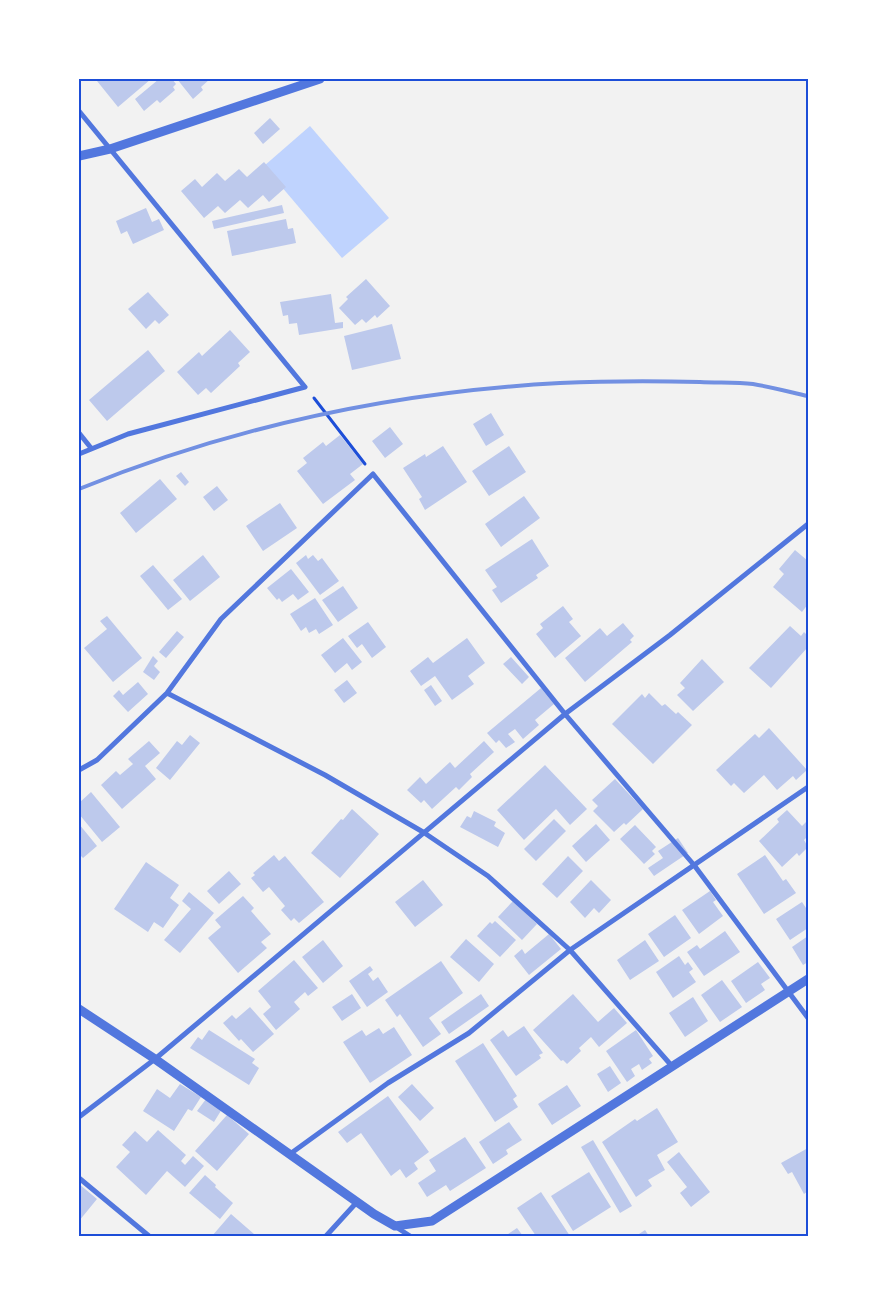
<svg xmlns="http://www.w3.org/2000/svg" width="887" height="1315" viewBox="0 0 887 1315" font-family="Raleway,sans-serif">
<style>
.water{fill:#bfd3fe}
.building{fill:#bdc9ec}
.lines{fill:none;stroke-linecap:round;stroke-linejoin:round}
.path{stroke:#1d4ed8;stroke-width:3}
.minor{stroke:#5277de;stroke-width:5}
.tertiary{stroke:#5277de;stroke-width:9}
.rail{stroke:#7290e2;stroke-width:4}
.neatline{fill:none;stroke:#1d4ed8;stroke-width:2}
</style>
<rect width="100%" height="100%" fill="#f2f2f2"/>
<path class="water" d="M310,126L389,218L342,258L264,166Z"/>
<path class="building" d="M99,79H151L118,107L97,81Z
M159,79H172L176,84L173,87L175,90L160,103L157,100L144,111L135,99Z
M177,79H210L201,87L203,90L193,99Z
M270,118L280,129L263,144L254,133Z
M264,162L286,187L269,202L263,195L248,208L240,200L225,213L218,206L204,218L181,191L195,179L202,187L217,173L225,181L239,169L247,177Z
M282,205L284,213L214,229L212,221Z
M146,208L152,222L159,219L164,230L133,244L127,231L121,234L116,221Z
M286,219L288,229L293,228L296,243L232,256L227,231Z
M366,279L390,306L377,318L375,315L366,323L362,319L355,325L339,308L348,299L346,297Z
M148,292L169,315L159,324L155,320L146,329L128,309Z
M331,294L335,323L343,322V328L299,335L297,323L289,324L288,315L283,316L280,302Z
M392,324L401,359L352,370L344,336Z
M230,330L250,352L238,363L240,366L211,393L206,388L198,395L177,372L199,352L202,356Z
M148,350L165,371L107,421L89,400Z
M491,413L504,435L486,446L473,424Z
M390,427L403,444L385,458L372,441Z
M340,435L363,464L350,474L355,480L323,504L297,471L307,463L303,458L323,442L326,446Z
M443,446L467,482L425,510L419,499L422,497L403,468L425,454L426,457Z
M509,446L526,472L489,496L472,471Z
M181,472L189,482L185,486L176,476Z
M160,479L177,499L136,533L120,513Z
M217,486L228,500L214,511L203,497Z
M524,496L540,518L501,547L485,524Z
M280,503L297,528L263,551L246,526Z
M532,539L549,566L536,575L538,578L501,603L492,590L497,587L485,570Z
M795,550L808,561V604L802,612L773,587L784,574L779,569Z
M203,555L220,577L190,601L173,580Z
M306,555L308,559L313,555L318,561L322,558L339,581L320,595L296,563Z
M153,565L182,599L168,610L140,576Z
M291,569L309,592L298,600L293,594L282,602L279,598L277,600L267,588Z
M343,586L358,608L338,622L322,600Z
M315,598L333,625L319,634L316,629L309,633L306,627L301,631L290,614Z
M563,606L573,619L569,622L581,636L555,658L536,634L543,628L540,624Z
M107,616L142,658L113,682L84,648L107,629L100,621Z
M368,622L386,647L372,658L362,644L357,648L348,636Z
M623,623L634,636L630,640L632,642L585,682L565,658L600,628L607,636Z
M790,626L801,636L804,632L808,636V647L771,688L749,668Z
M177,631L184,637L166,658L159,652Z
M343,638L362,662L352,670L347,663L335,673L321,655Z
M467,638L485,663L468,676L474,684L452,700L435,676L421,686L410,671L428,657L433,663Z
M153,656L158,661L154,666L160,672L154,680L143,672Z
M511,657L529,677L522,684L503,664Z
M702,659L724,682L693,711L677,695L685,688L680,683Z
M347,680L357,693L344,703L334,690Z
M138,682L148,694L128,712L113,696L119,690L123,695Z
M431,685L442,701L435,706L424,690Z
M541,688L554,704L535,720L539,725L523,739L515,729L508,734L515,742L506,748L499,740L496,743L487,733Z
M649,693L662,706L665,704L676,714L678,712L692,725L653,764L612,724L642,694L645,698Z
M769,728L807,770L796,780L793,776L777,790L764,775L744,793L734,783L731,786L716,770L755,734L759,738Z
M190,735L200,743L170,780L156,768L177,741L182,745Z
M149,741L160,753L145,766L156,779L122,809L101,785L116,771L120,775L133,764L128,759Z
M484,741L494,752L470,774L472,777L459,790L456,787L432,809L424,800L421,803L407,790L420,777L426,784L450,762L455,768Z
M545,765L587,809L570,825L556,809L524,840L497,810Z
M615,779L643,809L626,825L624,823L614,832L593,811L598,806L592,800Z
M91,792L120,827L102,842L79,814V803Z
M352,809L379,834L340,878L311,853L341,819L343,820Z
M787,810L802,826L808,820V836L804,840L808,847L799,856L797,853L782,867L759,841L779,822L777,819Z
M474,811L496,822L494,826L505,833L498,847L460,827L467,816L471,818Z
M554,819L566,831L536,861L524,849Z
M79,824L97,846L83,858L79,854Z
M596,824L610,840L586,862L572,846Z
M635,825L656,847L652,851L655,854L644,864L620,839Z
M678,838L688,853L654,876L648,868L663,858L658,851Z
M274,855L279,861L285,856L324,902L299,923L294,918L291,921L281,910L285,906L269,887L263,892L251,878L255,875L253,873Z
M765,855L783,881L786,879L796,893L764,914L737,874Z
M568,856L583,871L557,898L542,884Z
M146,862L179,885L170,898L179,905L163,928L154,922L148,932L114,909Z
M229,871L241,884L219,904L207,891Z
M423,880L443,905L415,927L395,902Z
M591,880L611,900L599,913L594,908L585,918L570,902Z
M710,891L716,900L713,902L723,916L699,934L682,910Z
M189,892L214,913L180,953L164,940L191,909L182,901Z
M243,896L254,908L251,911L271,934L261,942L267,948L238,973L208,938L221,927L215,920Z
M513,901L537,924L522,940L498,917Z
M802,902L808,911V928L790,940L776,919Z
M675,915L691,938L664,957L648,934Z
M495,921L516,940L500,957L477,936L490,922L492,924Z
M725,931L740,952L704,976L687,952L697,945L700,949Z
M549,934L561,949L529,975L514,956L522,949L525,954Z
M808,936V962L803,965L792,947Z
M466,939L494,964L479,982L450,957Z
M323,940L343,966L323,983L302,957Z
M645,940L659,961L630,980L617,960Z
M679,956L685,965L688,962L693,969L689,972L696,982L673,998L656,972Z
M294,960L318,988L308,996L305,992L294,1002L300,1009L276,1030L263,1014L271,1007L258,991Z
M441,961L463,993L429,1018L441,1034L423,1047L400,1014L397,1017L385,1000Z
M758,962L770,978L761,984L765,990L746,1003L731,981Z
M370,966L373,970L368,974L373,981L378,977L388,992L367,1007L349,981Z
M722,980L742,1007L720,1022L701,995Z
M352,994L361,1008L342,1021L332,1007Z
M481,994L489,1006L449,1034L441,1022Z
M573,994L598,1022L614,1008L627,1023L599,1047L591,1037L579,1048L581,1051L567,1064L563,1060L561,1061L533,1030Z
M693,997L708,1021L685,1037L669,1013Z
M250,1007L274,1034L253,1052L241,1039L239,1041L223,1023L232,1015L236,1019Z
M524,1026L543,1053L539,1055L541,1058L516,1076L490,1040L503,1030L508,1037Z
M394,1027L412,1055L370,1083L343,1042L362,1030L366,1036L379,1028L383,1034Z
M209,1030L255,1059L252,1063L259,1068L249,1085L190,1048L198,1037L202,1040Z
M636,1030L653,1056L649,1059L652,1063L642,1070L639,1064L631,1069L635,1076L627,1082L606,1051Z
M483,1043L517,1096L513,1099L518,1107L495,1122L455,1061Z
M610,1066L621,1083L608,1092L597,1074Z
M180,1084L201,1097L192,1111L188,1109L174,1131L143,1111L157,1089L170,1098Z
M412,1084L434,1108L420,1121L398,1097Z
M567,1085L581,1106L552,1125L538,1104Z
M388,1096L429,1152L414,1163L418,1169L406,1178L400,1169L391,1176L361,1133L347,1143L338,1132Z
M206,1099L222,1109L214,1122L197,1111Z
M657,1108L678,1142L657,1155L665,1170L648,1180L652,1186L636,1197L602,1142L635,1119L637,1121Z
M227,1115L249,1134L217,1171L195,1151Z
M509,1122L522,1140L506,1150L508,1154L493,1164L479,1142Z
M158,1130L186,1155L181,1161L185,1165L193,1156L204,1166L185,1187L167,1171L146,1195L116,1167L130,1152L122,1145L135,1131L147,1142Z
M465,1137L486,1168L450,1191L446,1185L427,1197L418,1183L436,1171L429,1160Z
M593,1140L632,1206L620,1213L581,1147Z
M808,1148V1191L804,1194L792,1172L788,1174L781,1163Z
M679,1152L710,1192L691,1207L680,1193L687,1187L667,1162Z
M589,1172L611,1207L573,1231L551,1196Z
M205,1175L216,1185L215,1187L233,1203L220,1219L189,1193Z
M79,1184L97,1199L79,1221Z
M541,1192L570,1236H536L517,1208Z
M231,1214L254,1234L253,1236H212Z
M517,1228L523,1236H505Z
M645,1230L649,1236H636Z"/>
<g class="lines">
<path class="path" d="M314,398L365,464"/>
<path class="minor" d="M79,111L305,387L128,434L79,454
M79,433L91,448
M167,693L325,775L423,832L488,876L570,950L671,1065
M79,770L97,760L167,693L221,619L373,474L565,714L694,865L808,1018
M79,1117L155,1059L565,714L670,635L808,524
M290,1154L388,1083L469,1033L570,950L808,787
M79,1178L149,1236
M396,1227L410,1236
M326,1236L357,1202"/>
<path class="tertiary" d="M79,156L110,149L320,79
M79,1009L155,1059L374,1214L395,1226L432,1221L808,979"/>
<path class="rail" d="M79,489C234,426 393,392 560,383C607,381 653,381 700,382C717,383 736,382 753,384C771,387 790,392 808,396"/>
</g>
<rect width="887" height="1315" fill="none" stroke="#ffffff" stroke-width="160"/>
<rect x="80" y="80" width="727" height="1155" class="neatline"/>
</svg>
